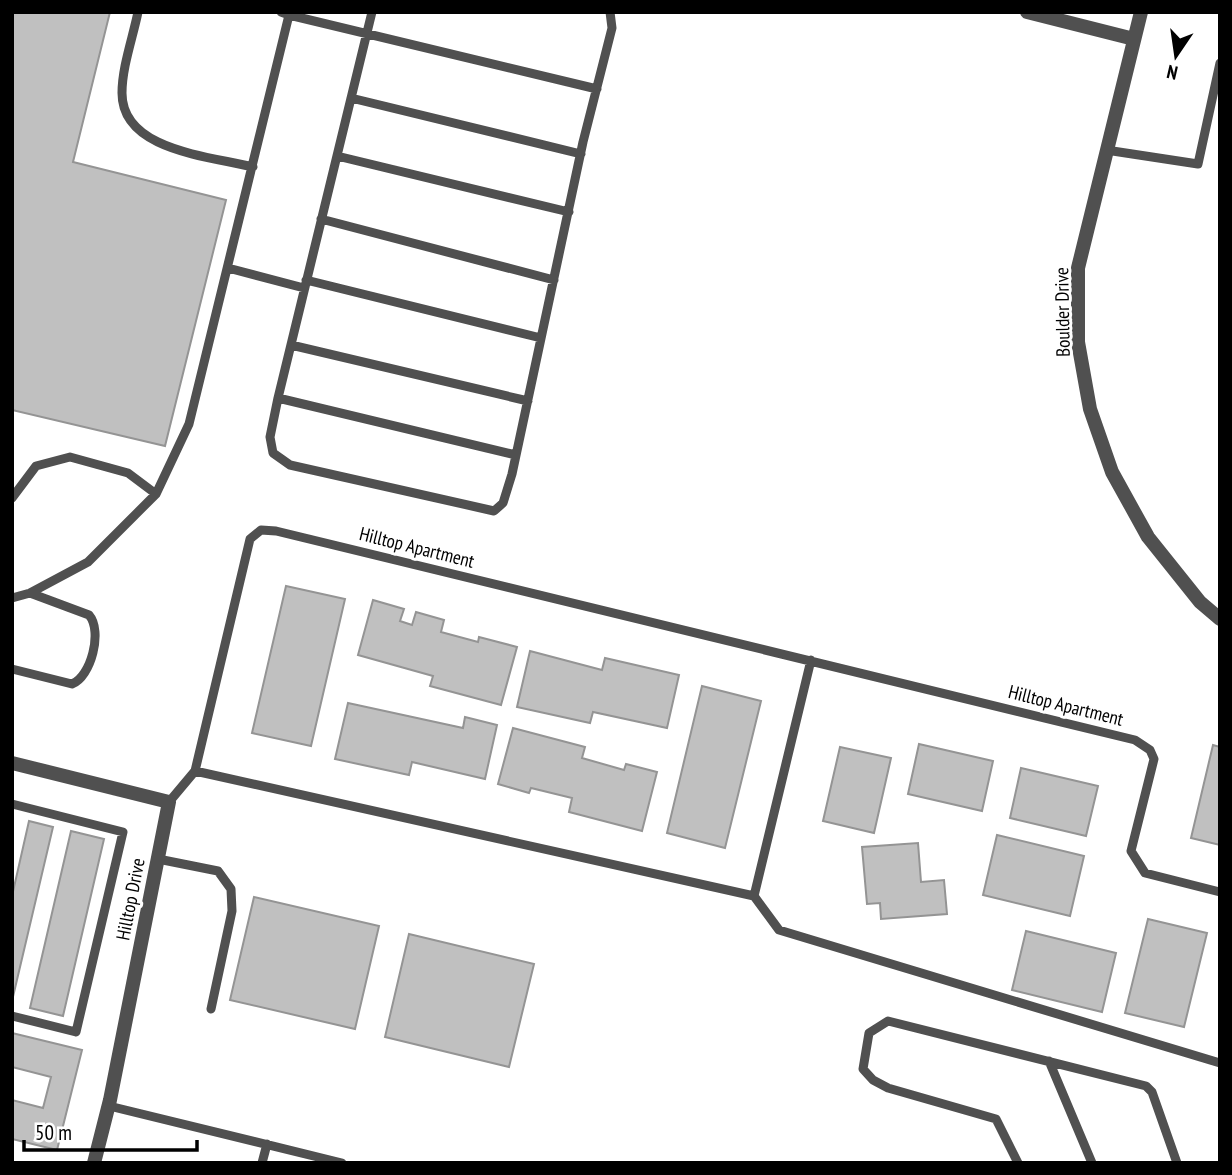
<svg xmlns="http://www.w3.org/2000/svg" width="1232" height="1175" viewBox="0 0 1232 1175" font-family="'PT Sans Narrow',sans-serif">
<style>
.building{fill:#c0c0c0;stroke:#949494;stroke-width:2}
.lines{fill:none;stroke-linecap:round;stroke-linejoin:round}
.service{stroke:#505050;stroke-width:9}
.minor{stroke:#505050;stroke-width:14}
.labels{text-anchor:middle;stroke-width:6;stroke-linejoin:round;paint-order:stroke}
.street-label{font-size:19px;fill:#000;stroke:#fff}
</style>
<rect width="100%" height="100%" fill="#fff"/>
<path class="building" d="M12,12H110L73,162L226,200L165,446L12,410Z
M286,586L345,599L311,746L252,733Z
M373,600L404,609L400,621L412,625L416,612L444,620L441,632L478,642L479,637L517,647L501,705L430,686L433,676L358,655Z
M530,651L602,670L605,658L679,675L667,728L593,712L590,723L517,707Z
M702,686L761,701L725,848L667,833Z
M348,703L463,728L465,717L497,725L485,779L412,762L409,775L335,759Z
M513,728L585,747L582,758L624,770L626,764L657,772L642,831L569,812L572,798L531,788L529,793L498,784Z
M919,744L993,761L982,811L908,794Z
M1213,745L1220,747V845L1191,838Z
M840,747L891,758L874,833L823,821Z
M1021,768L1098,786L1086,836L1010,818Z
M29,821L53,827L12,1001V896Z
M71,831L104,839L63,1016L30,1008Z
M997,835L1084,856L1070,916L983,895Z
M918,843L921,882L944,880L947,914L881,919L880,903L867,904L862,847Z
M254,897L379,926L355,1029L230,1000Z
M1148,919L1207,933L1184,1027L1125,1013Z
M1026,931L1116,953L1102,1012L1012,990Z
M409,934L534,964L509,1067L385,1037Z
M12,1033L82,1050L57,1150L12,1139V1100L43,1108L51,1077L12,1067Z"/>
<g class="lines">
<path class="service" d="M138,12C133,37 122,67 122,93C122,151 210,156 253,167
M372,12L278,398L270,437L273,453L290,465L494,511L503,503L512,474L583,142L612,28L610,12
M289,15L597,89
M351,98L581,154
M1106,150L1198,164L1220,63
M337,156L569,212
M321,219L554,280
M228,268L304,288
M306,280L541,338
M291,345L528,401
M278,398L516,455
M12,498L36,466L70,457L128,473L156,494
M12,598L30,593L88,562L156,494L189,424L289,15L281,12
M12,669L72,684C91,677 103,631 89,615L30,593
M195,771L250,539L261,530L276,531L1135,740L1150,750L1154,759L1131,851L1145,873L1220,892
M169,802L195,771L754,896L811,660
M12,804L123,832L76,1032L12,1016
M158,859L218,871L231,889L232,911L211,1009
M754,896L779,930L1220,1063
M1049,1061L1092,1163
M109,1106L342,1163
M262,1163L267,1144
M1018,1163L996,1119L888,1088L873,1080L863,1069L869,1033L888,1021L1146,1086L1152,1092L1177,1163"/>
<path class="minor" d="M1027,12L1134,39
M1141,12L1078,268V342L1090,409L1112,472L1148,537L1200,602L1220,619
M12,763L169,802L110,1100L94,1163"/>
</g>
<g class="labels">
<g class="street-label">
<text transform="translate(1062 312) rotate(-91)" y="7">Boulder Drive</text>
<text transform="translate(417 547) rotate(14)" y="7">Hilltop Apartment</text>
<text transform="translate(1066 705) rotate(14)" y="7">Hilltop Apartment</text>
<text transform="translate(130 899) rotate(-79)" y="7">Hilltop Drive</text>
</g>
</g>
<rect width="1232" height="1175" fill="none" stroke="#000000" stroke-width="28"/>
<g transform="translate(1176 56) rotate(193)" stroke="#ffffff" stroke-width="5" paint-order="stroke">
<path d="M0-5L12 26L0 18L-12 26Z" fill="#000000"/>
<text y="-10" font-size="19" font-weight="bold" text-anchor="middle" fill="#000000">N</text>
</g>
<path d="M24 1140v10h173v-10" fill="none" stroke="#000000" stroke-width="3.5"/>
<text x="35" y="1140" font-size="21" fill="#000000" stroke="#ffffff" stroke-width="5" paint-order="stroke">50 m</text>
</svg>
